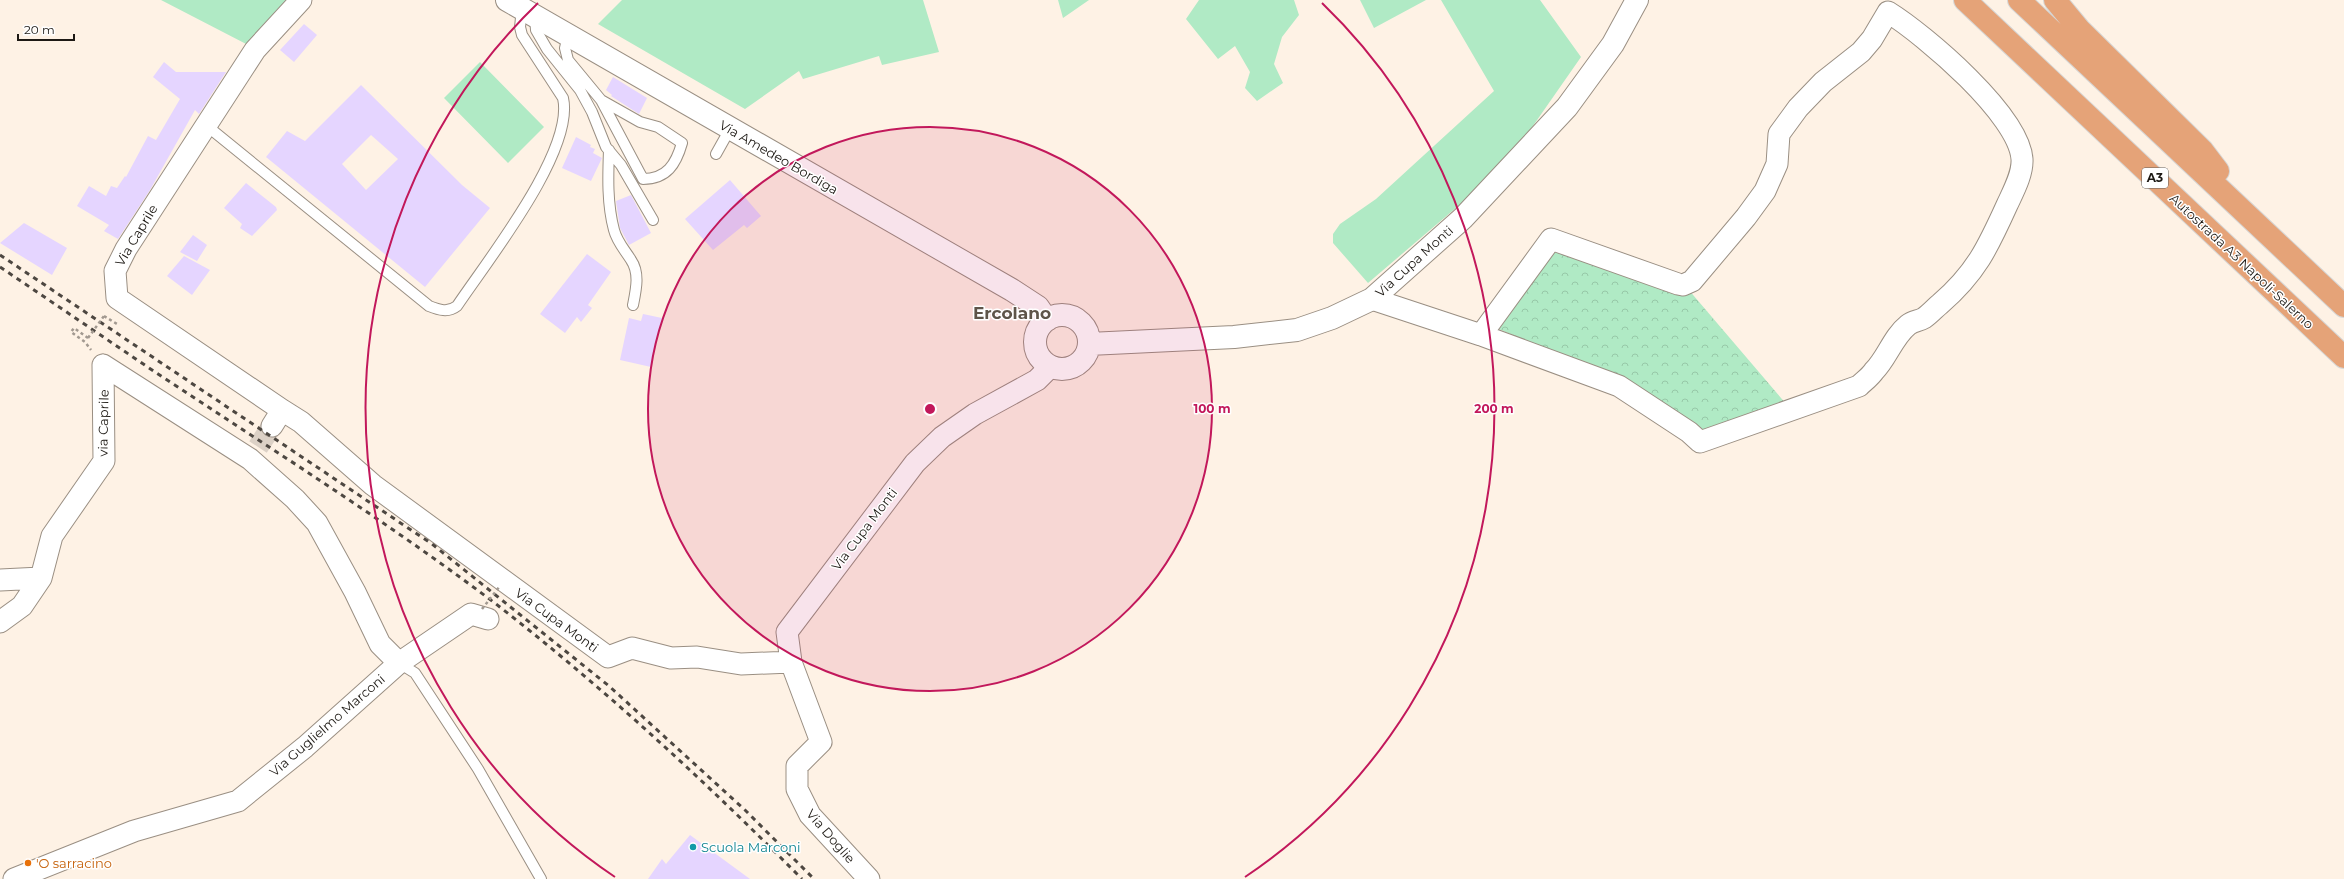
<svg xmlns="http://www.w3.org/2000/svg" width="2344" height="879" viewBox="0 0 2344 879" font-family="Montserrat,sans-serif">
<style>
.grass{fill:#b0eac5}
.park{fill:url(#park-crowns)}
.building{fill:#e5d5ff;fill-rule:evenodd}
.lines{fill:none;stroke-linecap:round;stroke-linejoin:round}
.minor-tunnel{stroke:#dcd1c6;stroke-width:21;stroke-dasharray:21 10;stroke-linecap:butt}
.service-casing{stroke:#9a8f83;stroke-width:12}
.minor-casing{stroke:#9a8f83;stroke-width:23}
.tertiary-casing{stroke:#9a8f83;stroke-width:24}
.motorway-casing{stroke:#d6d6d5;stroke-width:24}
.path{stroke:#a29990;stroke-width:2.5;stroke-dasharray:3 3;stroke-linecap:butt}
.service{stroke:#fff;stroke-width:10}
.minor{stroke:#fff;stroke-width:21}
.tertiary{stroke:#fff;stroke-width:22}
.motorway{stroke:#e5a378;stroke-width:22}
.rail{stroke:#4d4741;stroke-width:3;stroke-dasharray:5 5;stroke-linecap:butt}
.path-bridge{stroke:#a29990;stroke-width:2.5;stroke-dasharray:3 3;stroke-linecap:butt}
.ring{fill:none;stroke:#c2185b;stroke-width:2}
.culture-dot{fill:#0f9aa8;stroke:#fff;stroke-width:1.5}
.food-dot{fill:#e8710a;stroke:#fff;stroke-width:1.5}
.labels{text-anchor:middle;stroke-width:3;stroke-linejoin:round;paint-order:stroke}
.shield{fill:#fff;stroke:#615e5a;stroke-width:1}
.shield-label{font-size:12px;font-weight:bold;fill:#1d1914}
.street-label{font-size:13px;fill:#1d1914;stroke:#fff}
.culture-label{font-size:13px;fill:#0d838f;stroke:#fff;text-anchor:start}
.food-label{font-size:13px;fill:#c56008;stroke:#fff;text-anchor:start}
.district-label{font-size:17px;font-weight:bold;fill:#5e5449;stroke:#fff}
.centre{fill:#c2185b;stroke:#fff;stroke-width:2}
.ring-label{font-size:12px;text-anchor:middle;font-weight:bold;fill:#c2185b;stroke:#fff;stroke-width:3;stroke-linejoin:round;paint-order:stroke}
</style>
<defs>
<pattern id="park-crowns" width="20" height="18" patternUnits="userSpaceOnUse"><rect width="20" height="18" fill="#b0eac5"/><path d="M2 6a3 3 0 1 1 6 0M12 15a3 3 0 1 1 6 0" fill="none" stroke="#97c8a8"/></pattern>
</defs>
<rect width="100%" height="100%" fill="#fef2e5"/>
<path class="grass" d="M161,0H291L250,46Z
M622,0H923L939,52L882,65L879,56L803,79L799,71L745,109L598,24Z
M1058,0H1089L1063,18Z
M1199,0H1294L1299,15L1282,37L1274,64L1283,83L1257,101L1245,88L1250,72L1235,46L1218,59L1186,19Z
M1360,0H1426L1374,28Z
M1441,0H1540L1581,57L1512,156L1471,195L1368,283L1333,243V234L1340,224L1376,199L1494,91Z
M480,62L544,127L508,163L444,98Z"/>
<path class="park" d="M1555,249L1688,289L1787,405L1705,434L1618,379L1494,327Z"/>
<path class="building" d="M304,24L317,35L294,62L280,50Z
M164,62L176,72H226L199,114L195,110L150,190L118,239L104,231L109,225L77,206L89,186L106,196L111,186L117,188L125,176L126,177L148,136L156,140L180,99L153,77Z
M613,77L647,98L639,114L611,96L612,95L606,90Z
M361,85L462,185L490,208L425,287L266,157L287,131L305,141ZM371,135L398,159L366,190L342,164Z
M576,137L591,145L590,147L595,149L593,153L602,158L591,181L562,168Z
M730,180L761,216L747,228L744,225L713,250L685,219Z
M246,183L276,207L277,210L252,236L240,228L242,224L224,208Z
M631,195L651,233L629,245L620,228L616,201Z
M24,223L67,248L52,275L0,243Z
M193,235L207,245L197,261L180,252Z
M587,254L611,272L588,305L592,308L581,322L577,317L565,333L540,314Z
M184,256L210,270L192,295L167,276Z
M643,314L662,318L651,367L620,360L629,318L641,321Z
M690,835L750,879H648L662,859L666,864Z"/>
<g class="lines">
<path class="minor-tunnel" d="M258,447L272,426"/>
<g class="service-casing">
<path id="service" d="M535,17L536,30L547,49L580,90L592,112L606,147L621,165L653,220
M568,35L565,48L568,60L601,100L643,179C667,179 676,164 682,143L658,127L640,122L601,100
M207,126L429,306C439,310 448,313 457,306C487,261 575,151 563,98L522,35L520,27L522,9
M609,150C608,176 607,204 614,230C617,242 625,250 631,260C640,273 636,290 633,305
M716,154L730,129
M399,663L415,673L478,769L541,879"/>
</g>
<g class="minor-casing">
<path id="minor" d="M1372,299L1481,335L1619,386L1689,432L1700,442L1859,386C1864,381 1870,377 1874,371C1887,358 1893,337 1908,325C1913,321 1919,321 1924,318C1930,314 1935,308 1940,304C1976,273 1988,247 2007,205C2013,192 2023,174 2022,159C2019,115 1925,35 1888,12L1872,39L1861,52L1823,82L1798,108L1779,134L1777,164L1765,191L1746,217L1692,281L1683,285L1678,284L1551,239L1481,335
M103,365L250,459L295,499L317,523L355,592L380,644L399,663
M282,410L301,422L373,485L608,657L632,648L671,658L697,657L741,664L791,662
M272,426L282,410L117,298L115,271L126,249L255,50L301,0
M0,580L41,578
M0,622L22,606L41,578L52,536L104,461L103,365
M14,879L134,831L238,801L305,747L399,663L471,614L488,619
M869,879L810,815L797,789V766L821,742L791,662L787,632L915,463L942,437L975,414L1037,380L1050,367"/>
</g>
<g class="tertiary-casing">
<path id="tertiary" d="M507,0L1012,290L1038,307L1047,320
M1035 342a27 27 0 1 1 54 0a27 27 0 1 1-54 0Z
M1089,344L1234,337L1297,330L1332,318L1372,299L1463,218L1567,107L1613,44L1637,0"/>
</g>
<g class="motorway-casing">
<path id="motorway" d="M1965,0L2344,357
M2019,0L2344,306
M2055,0L2079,29L2202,150L2218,171"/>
</g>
<path class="path" d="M104,316L117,324
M88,338L74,328L71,332L85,342L91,350"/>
<use href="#service" class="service"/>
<use href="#minor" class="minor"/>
<use href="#tertiary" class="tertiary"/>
<use href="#motorway" class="motorway"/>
<path class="rail" d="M0,255L432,544L609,686L745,810L814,879
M0,267C55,304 109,341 164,378C276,452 389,523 496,604C604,688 706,782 802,879"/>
<path class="path-bridge" d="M88,338L104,316
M482,609L500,586"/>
</g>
<circle cx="930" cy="409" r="282" fill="#c2185b" fill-opacity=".12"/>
<g class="ring">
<circle cx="930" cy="409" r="282"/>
<path d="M615 877A564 564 0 0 1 538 3M1322 3A564 564 0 0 1 1245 877"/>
</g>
<circle class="culture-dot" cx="693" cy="847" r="4"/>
<circle class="food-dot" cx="28" cy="863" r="4"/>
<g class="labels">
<rect class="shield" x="2142" y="168" width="26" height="20" rx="3"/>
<g class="shield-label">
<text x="2155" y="182">A3</text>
</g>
<g class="street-label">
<text transform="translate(779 157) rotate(30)" y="5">Via Amedeo Bordiga</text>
<text transform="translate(136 235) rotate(-59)" y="5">Via Caprile</text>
<text transform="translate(1414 261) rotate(-42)" y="5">Via Cupa Monti</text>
<text transform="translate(2242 261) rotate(43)" y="5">Autostrada A3 Napoli-Salerno</text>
<text transform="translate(103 423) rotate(-89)" y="5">via Caprile</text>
<text transform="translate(864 529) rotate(-53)" y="5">Via Cupa Monti</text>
<text transform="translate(557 620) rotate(36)" y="5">Via Cupa Monti</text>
<text transform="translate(327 725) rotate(-41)" y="5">Via Guglielmo Marconi</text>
<text transform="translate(831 836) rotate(49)" y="5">Via Doglie</text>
</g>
<g class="culture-label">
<text x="701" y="852">Scuola Marconi</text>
</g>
<g class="food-label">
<text x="36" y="868">'O sarracino</text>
</g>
<g class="district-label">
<text x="1012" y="319">Ercolano</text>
</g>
</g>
<circle cx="930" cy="409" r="6" class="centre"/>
<g class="ring-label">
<text x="1212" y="413">100 m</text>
<text x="1494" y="413">200 m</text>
</g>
<path d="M18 34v6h56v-6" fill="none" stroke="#1d1914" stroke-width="2"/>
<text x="24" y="34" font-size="12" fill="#1d1914" stroke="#ffffff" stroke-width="3" paint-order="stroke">20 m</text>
</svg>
